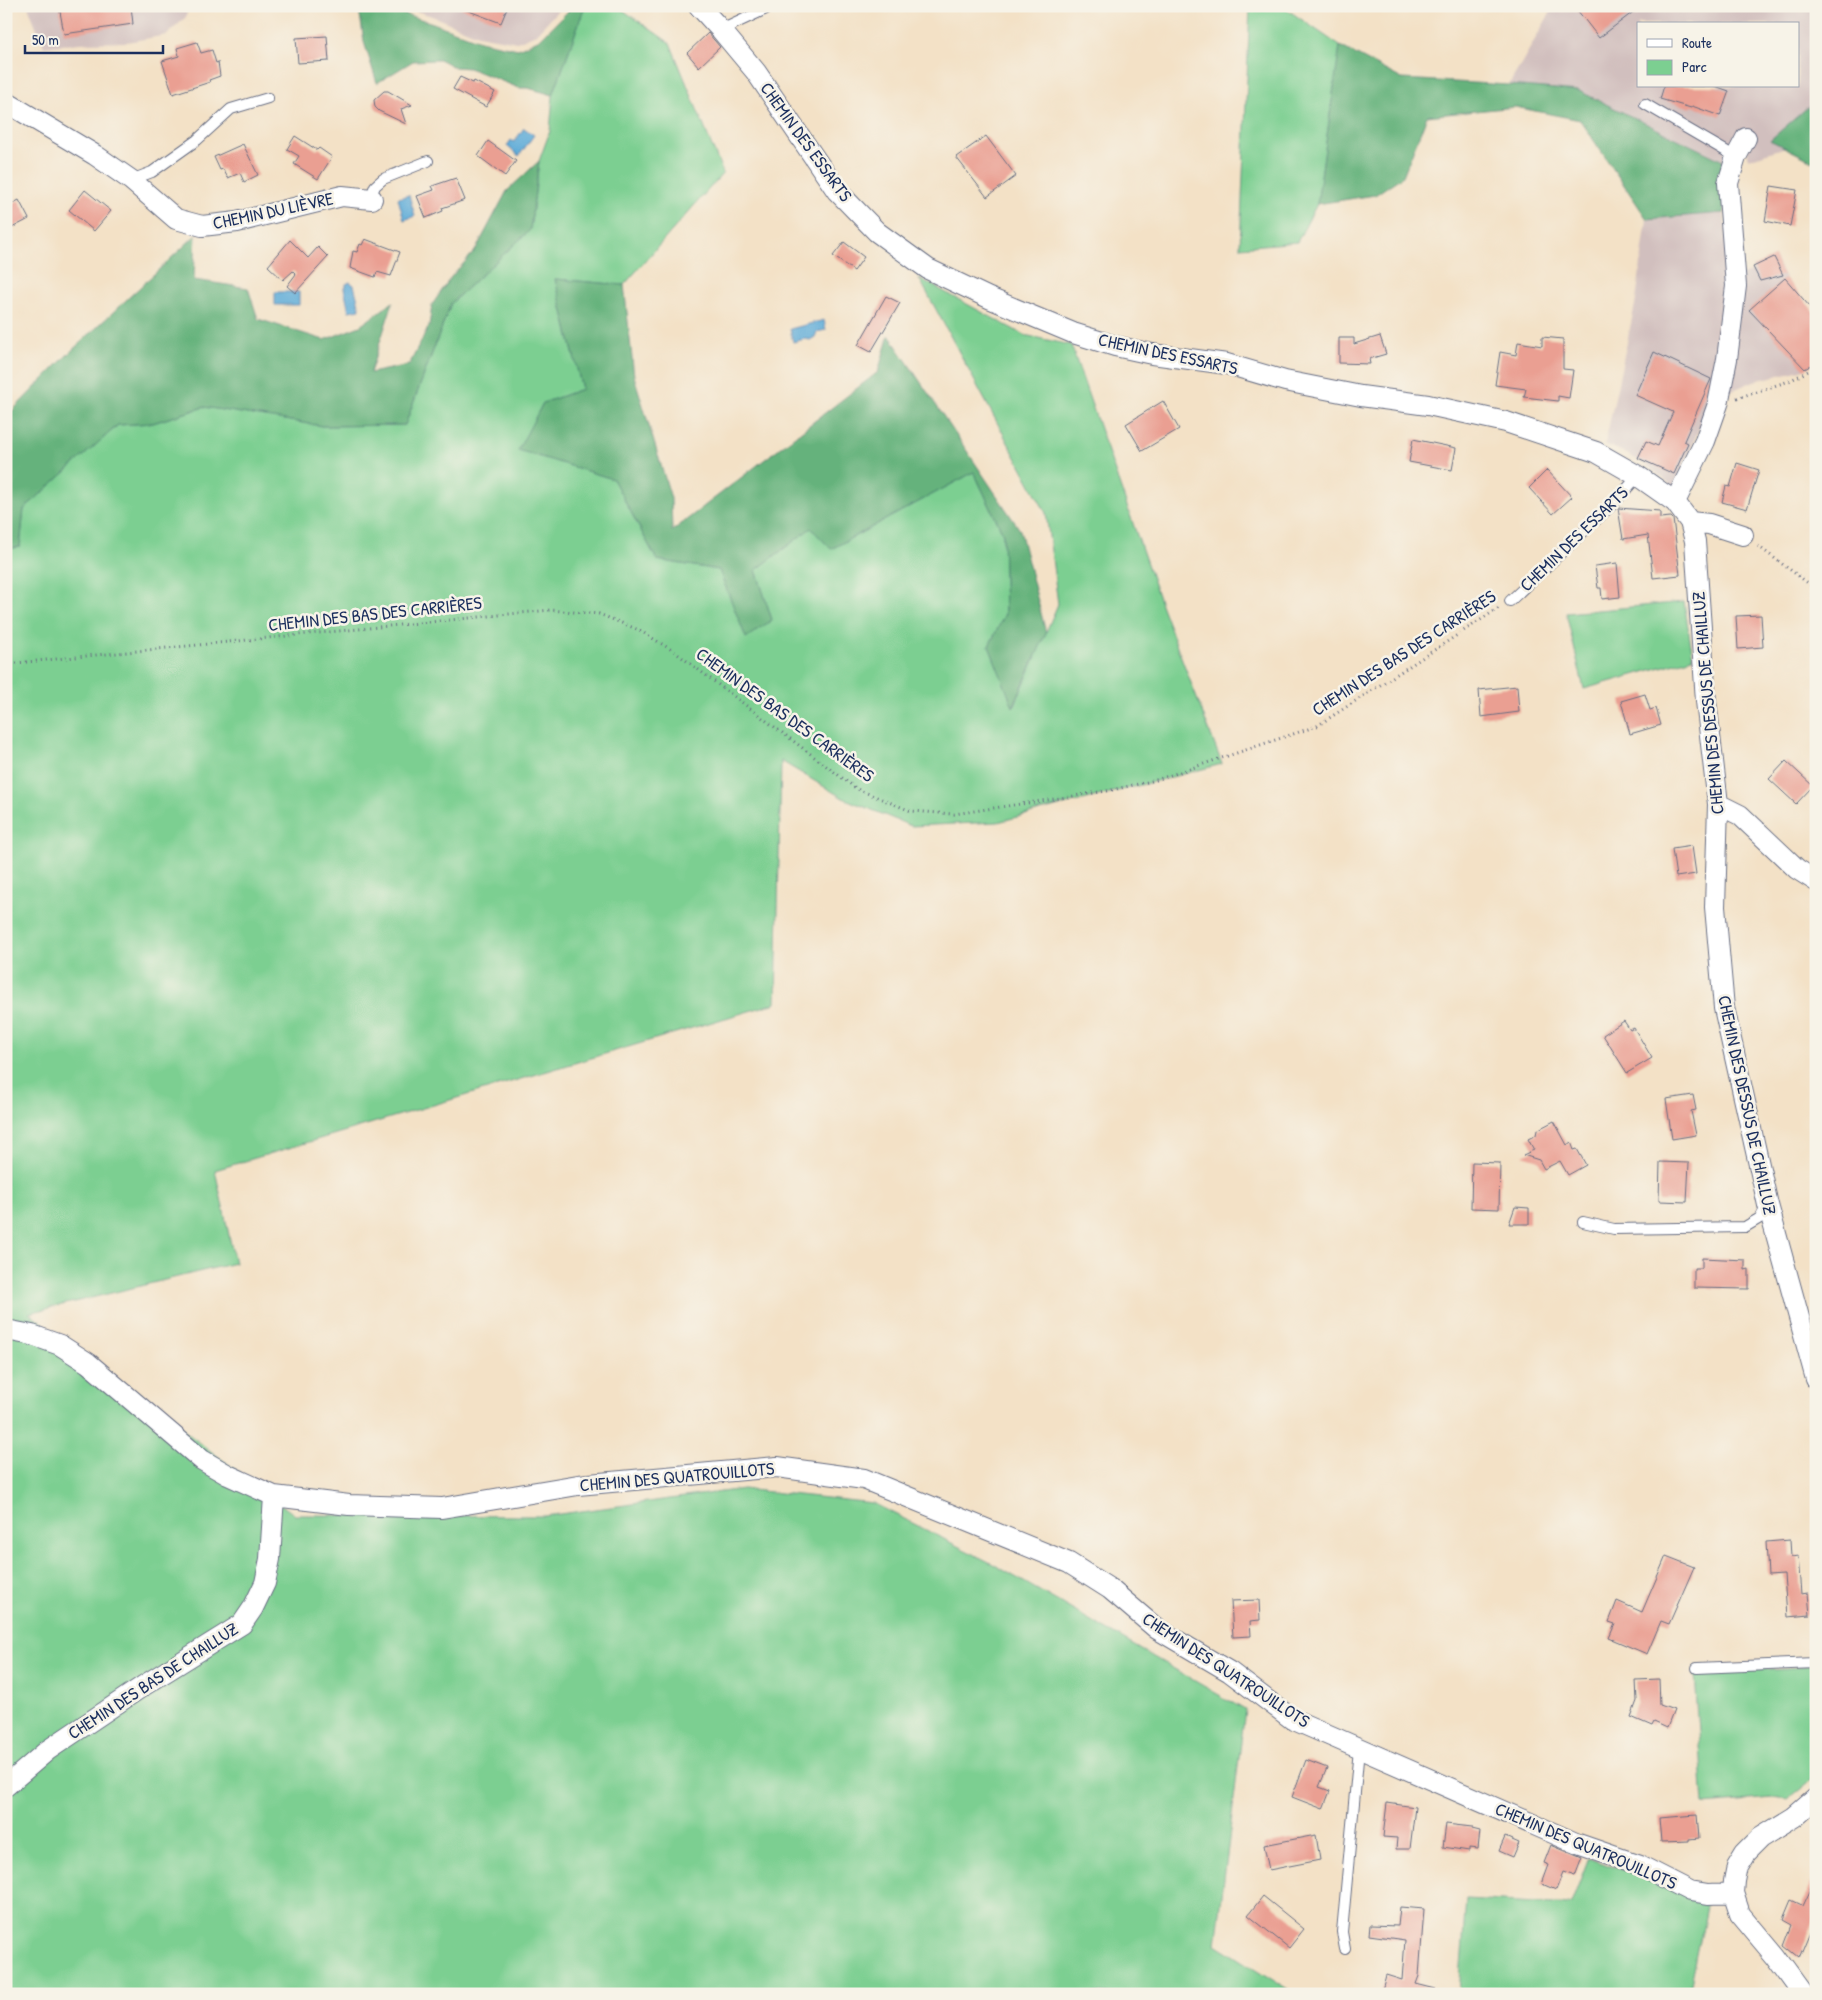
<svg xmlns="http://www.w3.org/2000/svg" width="1822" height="2000" viewBox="0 0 1822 2000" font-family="'Patrick Hand',sans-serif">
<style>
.industrial{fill:#d1bfbe;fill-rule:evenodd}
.green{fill:#7ccf91;stroke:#4c7f78}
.forest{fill:#65b27b;stroke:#40706c}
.water{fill:#5facd8;stroke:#3d6e9b}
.building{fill:#ea9f92}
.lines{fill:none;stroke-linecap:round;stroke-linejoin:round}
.service-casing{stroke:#676d82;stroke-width:12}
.minor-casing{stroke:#676d82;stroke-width:22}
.path{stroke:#676d82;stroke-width:3;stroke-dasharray:1 4;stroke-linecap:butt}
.service{stroke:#fff;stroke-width:10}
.minor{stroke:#fff;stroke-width:20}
.labels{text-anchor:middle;stroke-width:5;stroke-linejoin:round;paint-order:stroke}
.street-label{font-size:18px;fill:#1b2f5e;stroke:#f7f3e8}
</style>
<rect width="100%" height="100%" fill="#f7f3e8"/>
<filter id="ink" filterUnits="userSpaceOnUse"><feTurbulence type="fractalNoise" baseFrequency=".02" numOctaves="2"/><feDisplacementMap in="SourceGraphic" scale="10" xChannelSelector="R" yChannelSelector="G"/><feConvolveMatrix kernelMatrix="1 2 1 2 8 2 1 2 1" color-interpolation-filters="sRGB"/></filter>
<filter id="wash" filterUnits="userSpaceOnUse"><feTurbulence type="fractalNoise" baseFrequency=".0096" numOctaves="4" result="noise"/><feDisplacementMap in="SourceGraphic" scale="20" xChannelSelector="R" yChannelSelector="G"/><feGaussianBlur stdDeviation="1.12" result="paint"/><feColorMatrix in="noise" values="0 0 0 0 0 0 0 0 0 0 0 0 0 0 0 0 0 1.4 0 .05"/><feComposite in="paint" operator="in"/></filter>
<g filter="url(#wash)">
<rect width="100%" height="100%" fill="#f3e1c6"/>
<path class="industrial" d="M28,6H188L186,17L167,35L127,42L80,43L44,47Z
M400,6H562L536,34L517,42L478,35L432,16Z
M1554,6H1816V100L1770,140L1786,147L1748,159V139L1744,128L1723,161L1579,91L1509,85ZM1638,24H1798V86H1638Z
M1724,213L1730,275L1716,381L1704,417L1674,487L1647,465L1623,452L1605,444L1636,300L1647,219Z
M1774,257L1787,281L1816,314V362L1805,369L1754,381L1726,393L1741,275L1754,271L1752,267Z"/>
<path class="green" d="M585,6H617L670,43L723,173L624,285L555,279L582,389L543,403L519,450L613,479L657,560L719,570L746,637L772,620L756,570L812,527L831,549L974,472L1003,534L1005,614L989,646L1014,707L1058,604L1046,513L919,278L1024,335L1071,345L1162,607L1222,764L998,822L911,826L843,798L781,761L776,1003L215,1170L235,1263L29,1313L295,1515L545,1516L743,1489L873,1503L993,1564L1245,1710L1216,1944L1295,1994H6V549L20,547L24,509L118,425L153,423L204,407L322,426L405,425L451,303L530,230L539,161L550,131L553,95Z
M1250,6H1282L1340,46L1317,204L1297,242L1240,247Z
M1684,602L1693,658L1584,689L1566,613Z
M1816,1666V1772L1808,1782L1786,1800L1773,1798L1704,1804L1695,1674Z
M1589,1858L1708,1902L1689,1994H1459L1466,1899L1571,1905Z"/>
<path class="forest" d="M573,6H585L553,95L528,88H519L469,68L454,67L441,60H437L413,61L377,83L364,42L359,8L395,11L433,23L480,41L518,49L540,39Z
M1340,46L1402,79L1509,85L1579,91L1723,161L1724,213L1647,219L1580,120L1515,107L1427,116L1403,176L1375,195L1317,204Z
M1816,100V163L1770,140Z
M539,161L530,230L451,303L405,425L322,426L204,407L153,423L118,425L24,509L20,547L6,549V417L67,355L196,235L194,280L248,288L258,319L324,340L360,326L393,302L370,373L409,365L429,326L432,305L451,277L475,251L507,191Z
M555,279L624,285L634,376L671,498L672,531L878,372L889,335L1020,530L1046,633L1013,707L989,646L1005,614L1003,534L974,472L831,549L811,528L756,570L772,620L746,638L719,570L657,560L613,479L518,450L543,403L582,389Z"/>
<path class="water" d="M524,128L534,135L519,156L507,146L511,140L514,142Z
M409,195L415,216L404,220L398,198Z
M350,282L354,285L360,309L349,311L344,288L346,287V284Z
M275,292H299V305H275Z
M824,320L826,330L817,332L815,337L810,340L805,339L793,342L790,329Z"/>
<g id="blocks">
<path class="building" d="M59,6H131L133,24L64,34Z
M461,6H508L501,23L461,8Z
M1574,6H1641L1599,38Z
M708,33L720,47L699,67L687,53Z
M327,36L329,61L298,63L296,38Z
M197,42L201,53L212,50L216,63L218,62L220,76L209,80L210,82L173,94L162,61L179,56L177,48Z
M460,77L473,83L474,81L495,92L486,107L453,89Z
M1664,86H1715L1729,91L1720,116L1692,106L1691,108L1660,99Z
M384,91H388L412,105L401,109L406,124L379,111L375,107L374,100Z
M295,136L317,150L319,148L332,157L318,179L294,164L299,156L287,149Z
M986,136L1016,176L987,197L956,157Z
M488,141L516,161L505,176L478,156Z
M243,144L258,175L244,182L240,173L228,178L223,169L220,170L214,157Z
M456,178L465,200L442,208L443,211L426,218L417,196L434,190L432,186Z
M1771,186L1797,190L1790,226L1765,221Z
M85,190L111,211L94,231L69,210Z
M19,200L29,219L6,231V207Z
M365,239L400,252L391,276L377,272L375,277L350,268L353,251L357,252L360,244L362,245Z
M290,240L308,258L318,247L328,257L295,293L287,286L296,274L293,271L283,280L268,266Z
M844,242L864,257L854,271L833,256Z
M1774,257L1783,275L1760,281L1753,267Z
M1785,278L1816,314V362L1805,369L1749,310Z
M886,296L900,303L871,352L858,345Z
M1380,336L1386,354L1369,359L1370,364L1339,363V338H1354V344Z
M1542,337L1563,339V369L1573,370L1569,398L1558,396V401L1524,397L1526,389L1495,385L1500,352L1516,355L1518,342L1542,346Z
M1654,352L1711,379L1684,441L1688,443L1674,474L1638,458L1646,441L1658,446L1673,412L1635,395Z
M1163,401L1179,429L1142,451L1126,424Z
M1413,439L1456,448L1452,470L1409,462Z
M1737,463L1759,470L1747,509L1722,502L1726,486L1730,487Z
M1547,470L1572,497L1553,514L1529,488Z
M1618,508L1660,511V518L1671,517L1673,519L1680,575L1653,578L1648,535L1623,539Z
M1617,563L1620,597L1602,599L1601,588H1598L1595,566Z
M1761,615L1763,647L1738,649L1736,616Z
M1517,686L1519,712L1481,717L1479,690Z
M1645,694L1650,710L1656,708L1661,725L1630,734L1621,701Z
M1786,761L1813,786L1796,804L1769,779Z
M1692,846L1696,874L1676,877L1672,849Z
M1624,1021L1630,1030L1634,1028L1652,1058L1627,1073L1603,1035Z
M1693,1095L1696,1110L1691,1111L1696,1135L1672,1139L1666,1099Z
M1554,1121L1567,1145L1571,1142L1574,1150L1577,1149L1586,1165L1568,1175L1560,1161L1544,1169L1539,1160L1523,1155L1534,1150L1528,1139L1536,1135L1537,1130Z
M1472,1162L1500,1163L1499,1209L1471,1208Z
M1660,1162L1689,1163L1687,1202L1659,1201Z
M1515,1207L1529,1208V1224H1509Z
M1702,1258L1745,1260V1270L1749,1269V1289L1694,1288V1268H1702Z
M1790,1540L1791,1557L1798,1556L1801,1594L1808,1593L1810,1615L1787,1617L1784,1574L1768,1575L1766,1542Z
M1666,1556L1694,1567L1669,1624L1661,1621L1647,1654L1609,1638L1615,1624L1609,1622L1617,1601L1642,1612Z
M1259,1600L1260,1620L1250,1621L1251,1636L1233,1637L1231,1601Z
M1659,1679L1660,1705L1674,1710L1667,1728L1654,1722L1652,1726L1631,1717L1637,1701L1636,1680Z
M1306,1760L1327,1768L1319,1787L1330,1791L1323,1809L1292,1797Z
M1387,1803L1415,1807L1410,1849H1396L1397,1838L1383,1837Z
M1697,1815L1699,1838L1689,1839V1841L1661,1842L1659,1818Z
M1446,1824L1472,1827V1829L1480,1831L1478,1849L1469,1848V1851L1443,1847Z
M1316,1835L1320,1860L1269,1870L1264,1845Z
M1505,1837L1519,1843L1513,1857L1499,1851Z
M1551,1845L1582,1858L1575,1876L1563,1872L1556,1890L1542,1884L1549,1865L1544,1863Z
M1816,1876V1917L1799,1958L1784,1946L1792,1925L1783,1920L1791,1901L1802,1906Z
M1263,1896L1304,1929L1289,1948L1248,1915Z
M1400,1907L1424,1909L1419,1976L1416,1984L1436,1989V1994H1381L1386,1975L1402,1980L1405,1940L1369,1935L1370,1925L1398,1926Z"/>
</g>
</g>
<g filter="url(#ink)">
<use href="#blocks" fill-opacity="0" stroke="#676d82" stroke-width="1"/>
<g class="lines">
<g class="service-casing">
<path id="service" d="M721,30L766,9
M1645,104L1736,157
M131,180L152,172L197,140L231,109L268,98
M370,199L375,186L383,179L428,161
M1510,601L1614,503L1638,476
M1583,1222L1614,1229L1745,1227L1760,1218L1767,1206
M1697,1668L1816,1663
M1345,1949L1342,1932L1359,1749"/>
</g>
<g class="minor-casing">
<path id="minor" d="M699,6L721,30L756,72L837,191L877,232L928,269L989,298L1073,333L1115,346L1152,354L1227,364L1285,381L1361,396L1428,405L1506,422L1596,452L1638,476L1675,502L1690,522L1695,541L1706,701L1718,804L1715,907L1724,1008L1768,1205L1816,1379
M6,102L95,155L131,180L176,219L202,226L237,222L342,196L372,199
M1675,502L1705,441L1718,404L1727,359L1736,286L1728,183L1736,157L1746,138
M1690,522L1709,524L1743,535
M1718,804L1740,815L1797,869L1816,881
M6,1330L32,1335L60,1345L88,1363L202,1460L228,1475L274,1496L349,1505L442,1508L578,1485L777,1467L864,1479L1069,1563L1110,1589L1157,1629L1230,1672L1292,1719L1578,1844L1639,1865L1690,1891L1708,1894L1733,1893
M6,1786L48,1750L143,1686L242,1624L253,1608L265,1583L270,1559L274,1496
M1803,1994L1776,1957L1740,1914L1733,1893L1734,1881L1737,1866L1745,1853L1760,1838L1794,1817L1816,1798"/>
</g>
<path class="path" d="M1737,398L1789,381L1816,367
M1758,546L1816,589
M6,664L550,610L599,614L639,630L675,652L857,789L911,811L954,814L1107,791L1156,780L1317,726L1499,608"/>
<use href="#service" class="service"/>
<use href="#minor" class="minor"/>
</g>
</g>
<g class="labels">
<g class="street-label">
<text transform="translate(806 142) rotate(54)" y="6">CHEMIN DES ESSARTS</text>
<text transform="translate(273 211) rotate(-12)" y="6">CHEMIN DU LIÈVRE</text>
<text transform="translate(1168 354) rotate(12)" y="6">CHEMIN DES ESSARTS</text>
<text transform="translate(1574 539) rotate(-44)" y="6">CHEMIN DES ESSARTS</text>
<text transform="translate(375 614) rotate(-6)" y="6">CHEMIN DES BAS DES CARRIÈRES</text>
<text transform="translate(1404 653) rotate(-33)" y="6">CHEMIN DES BAS DES CARRIÈRES</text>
<text transform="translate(1708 703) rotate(-95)" y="6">CHEMIN DES DESSUS DE CHAILLUZ</text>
<text transform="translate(785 715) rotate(36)" y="6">CHEMIN DES BAS DES CARRIÈRES</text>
<text transform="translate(1747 1105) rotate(78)" y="6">CHEMIN DES DESSUS DE CHAILLUZ</text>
<text transform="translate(677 1477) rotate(-5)" y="6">CHEMIN DES QUATROUILLOTS</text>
<text transform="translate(1226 1670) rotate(33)" y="6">CHEMIN DES QUATROUILLOTS</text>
<text transform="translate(153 1681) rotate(-33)" y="6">CHEMIN DES BAS DE CHAILLUZ</text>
<text transform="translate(1586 1846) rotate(23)" y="6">CHEMIN DES QUATROUILLOTS</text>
</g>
</g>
<rect width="1822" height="2000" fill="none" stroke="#f7f3e8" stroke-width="25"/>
<rect x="1637" y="22" width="162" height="65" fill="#f7f3e8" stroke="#9fa5b1"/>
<rect x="1647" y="39" width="25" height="8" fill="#ffffff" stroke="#9fa5b1"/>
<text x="1682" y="48" font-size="15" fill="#1b2f5e">Route</text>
<rect x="1647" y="60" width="25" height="15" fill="#7ccf91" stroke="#9fa5b1"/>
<text x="1682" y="72" font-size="15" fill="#1b2f5e">Parc</text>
<path d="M25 45v8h138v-8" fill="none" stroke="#1b2f5e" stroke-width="2.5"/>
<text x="32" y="45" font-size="15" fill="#1b2f5e" stroke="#f7f3e8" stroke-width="4" paint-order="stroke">50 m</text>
</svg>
